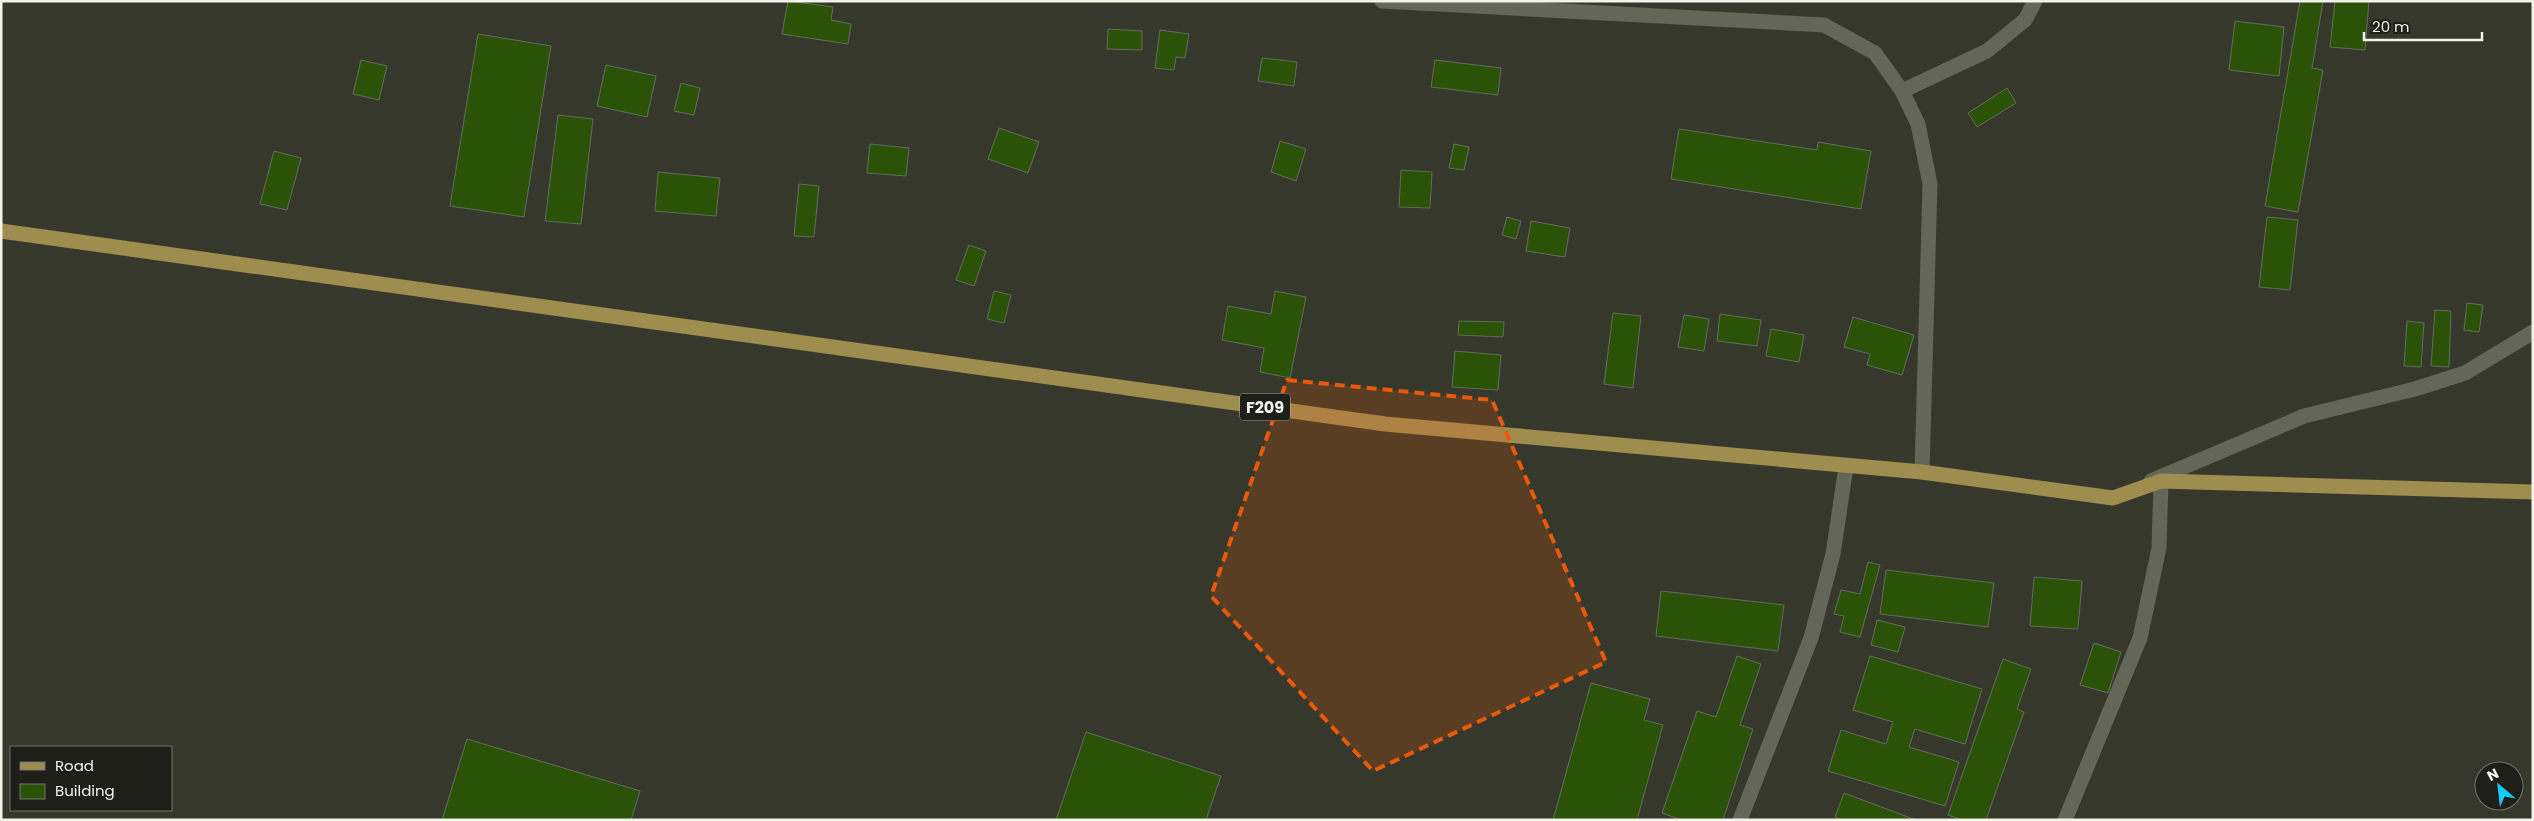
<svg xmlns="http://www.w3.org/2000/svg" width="2534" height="821" viewBox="0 0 2534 821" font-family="Poppins,sans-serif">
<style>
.building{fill:#2a5307;stroke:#646c60}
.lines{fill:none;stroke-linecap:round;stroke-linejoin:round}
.minor{stroke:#646658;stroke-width:15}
.major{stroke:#9f8d50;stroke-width:15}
.marked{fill:#e8590c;fill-opacity:0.2;stroke:#e8590c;stroke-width:4;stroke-dasharray:10 6;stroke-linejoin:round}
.labels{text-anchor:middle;stroke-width:5;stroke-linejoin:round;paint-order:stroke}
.shield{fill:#1e1f19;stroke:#b2b3ab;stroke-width:1}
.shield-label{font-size:16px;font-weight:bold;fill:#f2f3ea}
</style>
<rect width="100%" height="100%" fill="#36382b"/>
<path class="building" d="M788,1L833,7L831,20L851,24L848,44L782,34Z
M2300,1H2323L2312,68L2323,70L2298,212L2265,206Z
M2335,1H2369L2365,50L2330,47Z
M2235,21L2284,27L2279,76L2229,70Z
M1108,29L1142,31V50L1107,49Z
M1160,30L1189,34L1185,58L1176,57L1174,70L1155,68Z
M478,34L551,46L524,217L450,206Z
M1262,58L1297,62L1294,86L1258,81Z
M361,60L387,66L379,100L353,94Z
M1435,60L1501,68L1498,95L1431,87Z
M606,65L656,76L647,117L597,106Z
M681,83L700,88L694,115L674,111Z
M2007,88L2016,103L1977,127L1968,113Z
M558,115L593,119L581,224L545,221Z
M999,128L1039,142L1028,173L988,159Z
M1679,129L1817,150L1818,142L1871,151L1861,209L1671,179Z
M1280,141L1306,149L1296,181L1271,172Z
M870,144L909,148L906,176L867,173Z
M1454,144L1469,147L1464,170L1449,168Z
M274,151L301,158L287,210L260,204Z
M1401,170L1432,172L1430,208L1399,207Z
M658,172L720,178L716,216L655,211Z
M799,184L819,186L814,237L794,236Z
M1507,217L1521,221L1516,239L1502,235Z
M2267,217L2298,220L2290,290L2259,287Z
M1531,221L1570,228L1565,257L1526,251Z
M969,245L986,251L974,286L956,280Z
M994,291L1011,295L1004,323L987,319Z
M1275,291L1306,297L1290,378L1260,372L1264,348L1222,340L1228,306L1271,314Z
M2467,303L2483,305L2479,332L2464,330Z
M2435,310L2451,311L2449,367L2431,366Z
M1613,313L1641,316L1633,388L1604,384Z
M1720,314L1761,320L1757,346L1717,341Z
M1684,315L1709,319L1704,351L1678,347Z
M1853,317L1914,335L1902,375L1867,365L1870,354L1844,347Z
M1459,321L1504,322L1503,337L1458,335Z
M2407,321L2424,323L2421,367L2404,366Z
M1771,329L1804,335L1799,362L1766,356Z
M1455,351L1501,355L1498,390L1452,387Z
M1868,562L1880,565L1860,637L1840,632L1844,616L1834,614L1841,590L1860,594Z
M1886,570L1994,583L1988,627L1880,614Z
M2034,577L2082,581L2078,629L2030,626Z
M1661,591L1784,605L1778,651L1656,636Z
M1877,620L1905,627L1898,652L1871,645Z
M2094,643L2121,652L2108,693L2080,685Z
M1737,656L1761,664L1740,725L1753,729L1723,820H1682L1662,813L1697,711L1716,717Z
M1870,656L1982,689L1965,744L1915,729L1909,747L1959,762L1945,806L1828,771L1841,730L1886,744L1893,722L1853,710Z
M2003,659L2031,669L2017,709L2024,712L1986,820H1962L1948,815Z
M1591,683L1650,699L1644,720L1663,725L1637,820H1553Z
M1086,732L1221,776L1206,820H1056Z
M467,739L640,791L631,820H442Z
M1844,793L1916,820H1841L1835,817Z"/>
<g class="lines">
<path class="minor" d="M1382,1L1824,25L1875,53L1902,91L1918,124L1930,184L1922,472
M1902,91L1987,51L2025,20L2035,1
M2151,481L2304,416L2415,389L2465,373L2533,332
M1740,820L1811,638L1833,554L1846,467
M2065,820L2140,638L2159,548L2161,481"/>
<path class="major" d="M1,231L1385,424L1922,472L2113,498L2161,481L2533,492"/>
</g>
<path class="marked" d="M1287,380L1492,400L1606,662L1373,771L1211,596Z"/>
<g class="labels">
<rect class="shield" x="1240" y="393.5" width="50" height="27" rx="4"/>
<g class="shield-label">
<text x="1265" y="413">F209</text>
</g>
</g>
<rect width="2534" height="821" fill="none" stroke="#f2f3ea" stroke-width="5"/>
<rect x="10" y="746" width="162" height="65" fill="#1e1f19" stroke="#73746d"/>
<rect x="20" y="762" width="25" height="8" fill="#9f8d50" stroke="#73746d"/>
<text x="55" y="771" font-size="15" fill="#f2f3ea">Road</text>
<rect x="20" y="784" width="25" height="15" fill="#2a5307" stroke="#73746d"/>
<text x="55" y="796" font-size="15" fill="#f2f3ea">Building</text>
<g transform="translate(2499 786) rotate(332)"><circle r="24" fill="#1e1f19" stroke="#73746d"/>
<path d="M0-4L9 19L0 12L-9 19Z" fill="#16cafb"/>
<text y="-8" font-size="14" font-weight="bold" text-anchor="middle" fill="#f2f3ea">N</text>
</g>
<path d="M2364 32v8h118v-8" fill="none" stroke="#f2f3ea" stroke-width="2.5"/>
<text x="2372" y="32" font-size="15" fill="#f2f3ea" stroke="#1e1f19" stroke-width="4" paint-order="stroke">20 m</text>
</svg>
